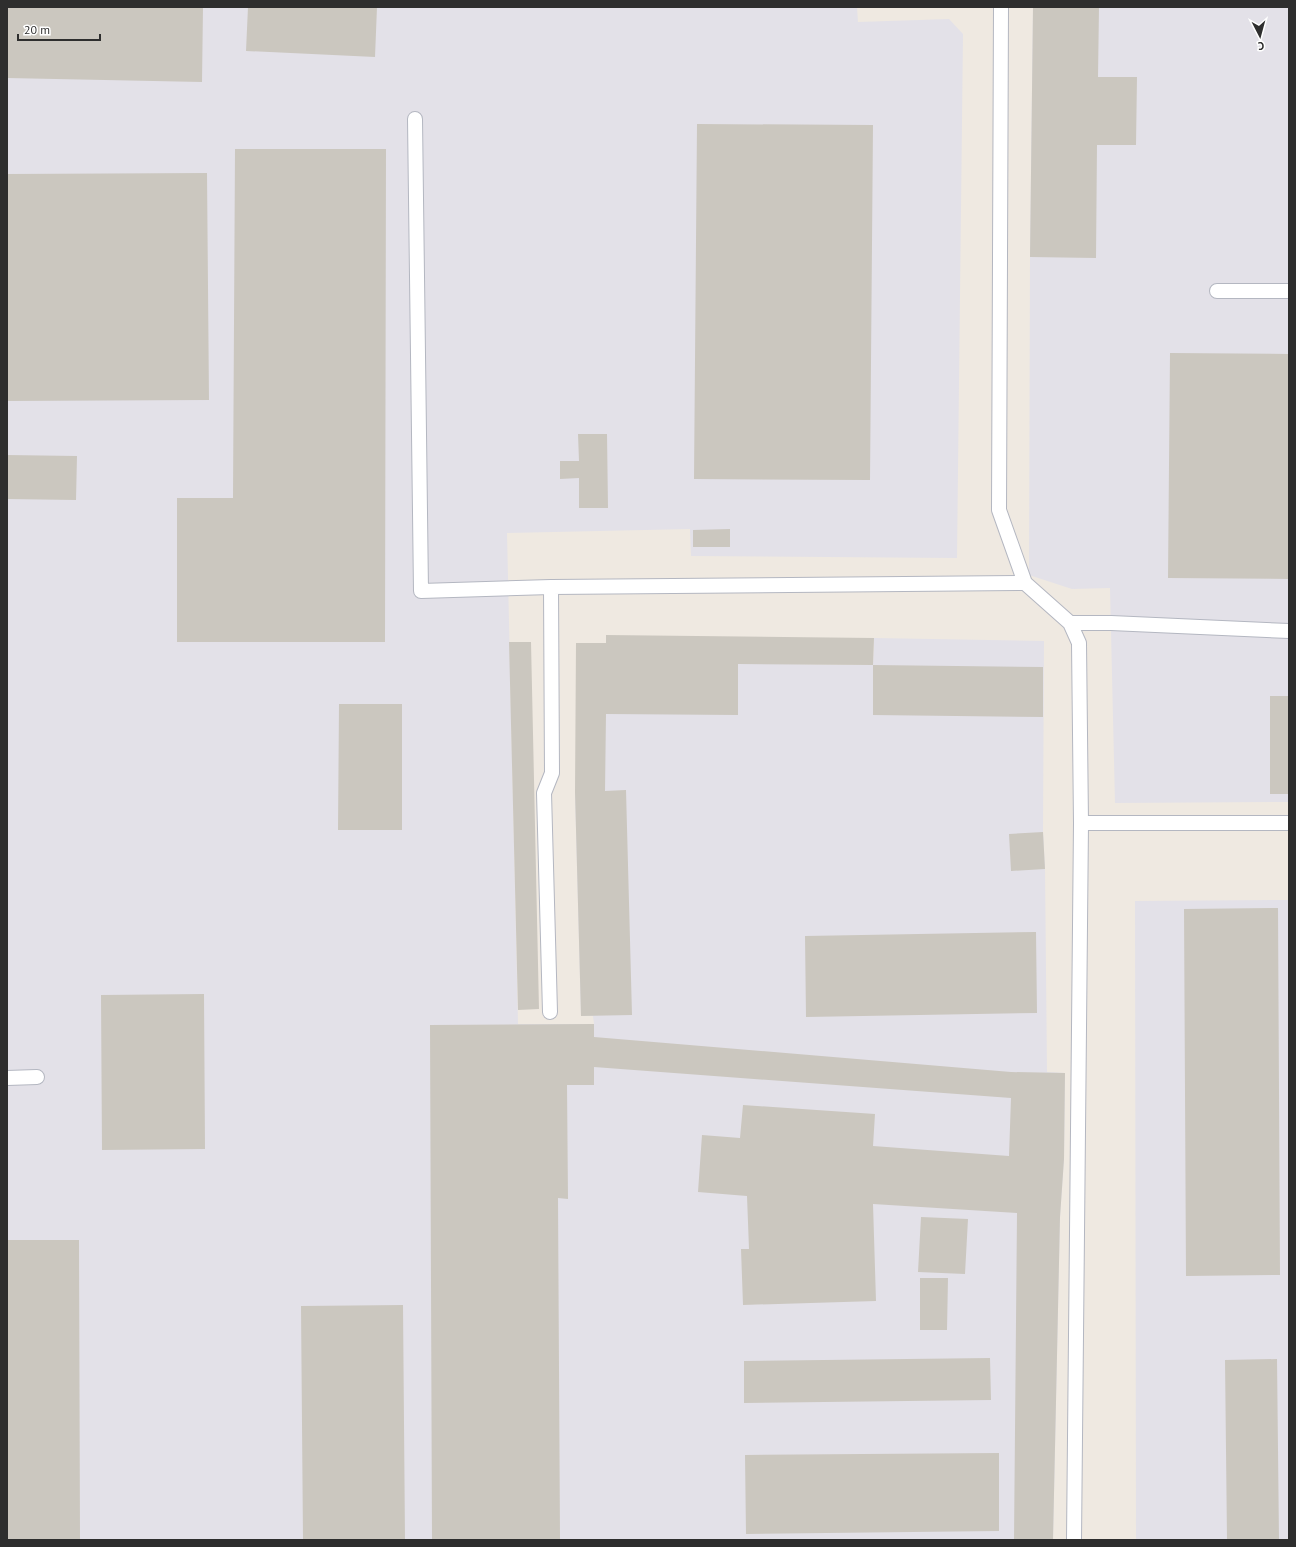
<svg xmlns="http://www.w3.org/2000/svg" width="1296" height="1547" viewBox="0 0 1296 1547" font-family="'PT Sans',sans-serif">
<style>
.industrial{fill:#e3e1e8}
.building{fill:#cbc7bf}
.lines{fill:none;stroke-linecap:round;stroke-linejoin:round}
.service-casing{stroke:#b4b7c1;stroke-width:16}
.service{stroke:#fff;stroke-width:14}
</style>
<rect width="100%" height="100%" fill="#efe9e1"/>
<path class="industrial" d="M7,7H857L858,22L949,19L963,34L957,558L691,556L690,529L507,533L518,1024H594L593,1016H581L575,792L606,662L873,665L874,638L1044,641L1043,832L1045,869L1047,1072L1065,1073L1064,1159L1060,1217L1053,1540H7Z
M1033,7H1289V802L1115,803L1110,588L1072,589L1029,575L1030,257Z
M1289,900V1540H1136L1135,901Z"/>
<path class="building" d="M7,7H203L202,82L7,78Z
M248,7H377L375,57L246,51Z
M1033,7H1099L1098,77H1137L1136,145H1097L1096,258L1030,257Z
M697,124L873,125L870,480L694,479Z
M235,149H386L385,642H177V498H233Z
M207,173L209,400L7,401V174Z
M1170,353L1289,354V579L1168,578Z
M578,434H607L608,508H579V478L560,479V461H579Z
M7,455L77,456L76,500L7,499Z
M730,529V547H693V530Z
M606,635L874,638L873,665L738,664V715L606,714L605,791L626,790L632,1015L581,1016L575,792L576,643H606Z
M509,642H531L539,1009L518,1010Z
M873,665L1043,667V717L873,715Z
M1270,696H1289V794H1270Z
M339,704H402V830H338Z
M1043,832L1045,869L1011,871L1009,834Z
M1278,908L1280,1275L1186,1276L1184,909Z
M1036,932L1037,1013L806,1017L805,936Z
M204,994L205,1149L102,1150L101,995Z
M594,1024V1037L1011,1072L1065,1073L1064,1159L1060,1217L1053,1540H1014L1017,1213L873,1204L876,1301L743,1305L741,1249H749L747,1196L698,1192L702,1135L740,1138L743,1105L875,1114L873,1146L1009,1156L1011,1098L594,1067V1085H567L568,1199L558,1198L560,1540H432L430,1025Z
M921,1217L968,1219L965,1274L918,1272Z
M7,1240H79L80,1540H7Z
M920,1278H948L947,1330H920Z
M403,1305L405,1540H303L301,1306Z
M990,1358L991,1400L744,1403V1361Z
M1277,1359L1279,1540H1227L1225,1360Z
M999,1453V1531L746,1534L745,1455Z"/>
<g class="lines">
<g class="service-casing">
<path id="service" d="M1001,7L999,510L1025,583L1070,623L1079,643L1081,823L1074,1540
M415,119L421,591L551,587L1025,583
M1217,291H1289
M1070,623H1111L1289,631
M1081,823H1289
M550,1012L544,793L552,773L551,587
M7,1078L37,1077"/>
</g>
<use href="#service" class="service"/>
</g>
<rect width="1296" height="1547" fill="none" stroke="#2e2e2e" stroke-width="16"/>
<g transform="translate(1260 36) rotate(174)" stroke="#ffffff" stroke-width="3" paint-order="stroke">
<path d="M0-3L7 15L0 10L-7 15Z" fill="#2e2e2e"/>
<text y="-6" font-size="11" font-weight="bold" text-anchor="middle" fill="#2e2e2e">С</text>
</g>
<path d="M18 34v6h82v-6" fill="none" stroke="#2e2e2e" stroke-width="2"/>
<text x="24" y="34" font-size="12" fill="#2e2e2e" stroke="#ffffff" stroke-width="3" paint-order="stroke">20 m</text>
</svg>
